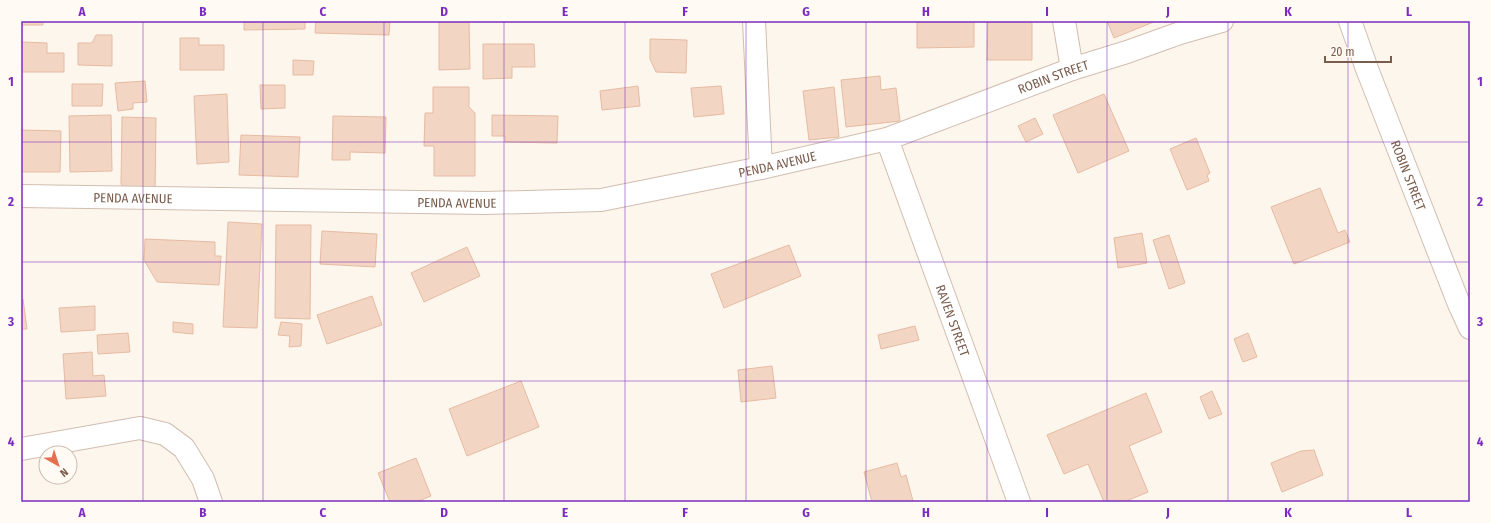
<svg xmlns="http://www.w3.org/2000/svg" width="1491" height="523" viewBox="0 0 1491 523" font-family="'Fira Sans Condensed',sans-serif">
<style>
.building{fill:#f3d5c3;stroke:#e6bba3}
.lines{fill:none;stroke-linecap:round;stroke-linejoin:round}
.minor-casing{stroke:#d1beb0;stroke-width:24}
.minor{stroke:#fff;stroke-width:22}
.grid{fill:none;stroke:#7b2cbf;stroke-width:1;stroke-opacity:0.55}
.labels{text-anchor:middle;stroke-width:3.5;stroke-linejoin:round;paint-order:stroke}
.street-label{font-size:13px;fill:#7a5c4d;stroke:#fffaf3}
.neatline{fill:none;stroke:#7b2cbf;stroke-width:1.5}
.grid-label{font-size:13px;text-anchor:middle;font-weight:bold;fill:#7b2cbf}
</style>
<rect width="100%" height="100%" fill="#fdf6ec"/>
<path class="building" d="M21,21H43V25H21Z
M244,21H305V29L244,30Z
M316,21H390L389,35L315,33Z
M439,21H469L470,69L439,70Z
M917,21H974V47L917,48Z
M988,21H1032V60H987Z
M1107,21H1156L1114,38Z
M96,35H112V66L78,65V43H92Z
M180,38H199V45H224V70H180Z
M650,39L687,40L686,73L656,72L650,59Z
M21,42L47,43V53H64V72H21Z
M483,44H534L535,67H512V78L483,79Z
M293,60L314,61L313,75H293Z
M880,76L881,90L896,88L900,121L846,127L841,80Z
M145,81L147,102L133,103V109L118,111L115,83Z
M72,84H103L102,106H72Z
M260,85H285V108L261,109Z
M638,86L640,106L602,110L600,91Z
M721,86L724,114L694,117L691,88Z
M433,87H469V107L475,113V176H434V146H424L425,113H433Z
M834,87L839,137L809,140L803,91Z
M227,94L229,162L197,164L194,96Z
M1104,94L1129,151L1078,173L1053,115Z
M111,115L112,171L70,172L69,116Z
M492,115L558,116L557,143L505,142V136H492Z
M333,116L386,117L385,153L350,152V160H332Z
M122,117L156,118L155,192H126L121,184Z
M1035,118L1043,134L1026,142L1018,126Z
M21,130L61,131L60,172H21Z
M241,135L300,137L298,177L239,175Z
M1196,138L1210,173L1207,175L1209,181L1187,190L1170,149Z
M1320,188L1338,233L1345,230L1350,242L1294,264L1271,207Z
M228,222L262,224L257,328L223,327Z
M276,225H311L310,319L275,318Z
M322,231L377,234L375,267L320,264Z
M1142,233L1147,263L1118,268L1114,238Z
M1169,235L1185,283L1169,289L1153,240Z
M145,239L215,242V256H221L219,285L157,282L144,260Z
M789,245L801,276L724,308L711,274Z
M467,247L480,276L424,302L411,273Z
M372,296L382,325L327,344L317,315Z
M23,299L27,329H21V300Z
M95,306V330L61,332L59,308Z
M173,322L193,324V334L173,332Z
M281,322L302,324L301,346L289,347L290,336L278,335Z
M915,326L919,340L881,349L878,335Z
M128,333L130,352L98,354L97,335Z
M1248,333L1257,357L1243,362L1234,339Z
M92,352L93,376L104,375L106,396L66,399L63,354Z
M772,366L776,398L741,402L738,370Z
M521,381L539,427L467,456L449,409Z
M1212,391L1222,414L1209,419L1200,397Z
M1146,393L1162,432L1129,446L1148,492L1124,502H1104L1088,464L1064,474L1047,435Z
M1314,450L1323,475L1282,492L1271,463L1301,451Z
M416,458L431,496L416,502H390L378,473Z
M897,463L901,477L906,475L913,501L908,502H872L864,472Z"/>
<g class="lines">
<g class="minor-casing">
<g id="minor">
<path d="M754,21L761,168"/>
<path d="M1064,21L1072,69"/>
<path id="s1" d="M1350,21L1367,69L1459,304L1470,328"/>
<path id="s2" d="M887,139L1019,502"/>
<path id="s3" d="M21,196L485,203L601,200L761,168L887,139L1072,69L1127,52L1180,33L1222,21"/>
<path d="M21,449L140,428L165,434L184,448L203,479L211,502"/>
</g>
</g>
<use href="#minor" class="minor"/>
</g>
<path class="grid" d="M143,21V502M263,21V502M384,21V502M504,21V502M625,21V502M746,21V502M866,21V502M987,21V502M1107,21V502M1228,21V502M1348,21V502M21,142H1470M21,262H1470M21,381H1470"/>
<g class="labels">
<g class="street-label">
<text dy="5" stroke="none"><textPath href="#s3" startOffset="1050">ROBIN STREET</textPath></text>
<text dy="5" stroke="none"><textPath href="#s3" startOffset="760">PENDA AVENUE</textPath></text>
<text dy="5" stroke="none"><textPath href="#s1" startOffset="165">ROBIN STREET</textPath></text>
<text dy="5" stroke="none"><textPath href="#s3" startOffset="112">PENDA AVENUE</textPath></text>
<text dy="5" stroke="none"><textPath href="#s3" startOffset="436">PENDA AVENUE</textPath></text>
<text dy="5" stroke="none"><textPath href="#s2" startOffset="193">RAVEN STREET</textPath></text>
</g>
</g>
<rect width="1491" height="523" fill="none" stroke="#fffaf3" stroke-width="44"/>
<g transform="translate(58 465) rotate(141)"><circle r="19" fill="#fffaf3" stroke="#cabbb1"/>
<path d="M0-3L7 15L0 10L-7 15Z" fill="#e76f51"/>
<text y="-6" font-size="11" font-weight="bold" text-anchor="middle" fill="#7a5c4d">N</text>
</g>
<path d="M1325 56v6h66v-6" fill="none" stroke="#7a5c4d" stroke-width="2"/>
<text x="1331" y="56" font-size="12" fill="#7a5c4d" stroke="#fffaf3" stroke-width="3" paint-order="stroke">20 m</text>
<rect x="22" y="22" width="1447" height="479" class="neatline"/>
<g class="grid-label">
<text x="82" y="16">A</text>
<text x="203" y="16">B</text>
<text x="323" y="16">C</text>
<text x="444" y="16">D</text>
<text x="565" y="16">E</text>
<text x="685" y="16">F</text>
<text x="806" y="16">G</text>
<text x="926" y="16">H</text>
<text x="1047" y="16">I</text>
<text x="1168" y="16">J</text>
<text x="1288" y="16">K</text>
<text x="1409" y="16">L</text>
<text x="11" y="86">1</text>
<text x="1480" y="86">1</text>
<text x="11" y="206">2</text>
<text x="1480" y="206">2</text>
<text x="11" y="326">3</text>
<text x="1480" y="326">3</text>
<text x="11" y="446">4</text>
<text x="1480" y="446">4</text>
<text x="82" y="517">A</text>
<text x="203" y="517">B</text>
<text x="323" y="517">C</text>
<text x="444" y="517">D</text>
<text x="565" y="517">E</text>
<text x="685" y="517">F</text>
<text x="806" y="517">G</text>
<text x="926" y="517">H</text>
<text x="1047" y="517">I</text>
<text x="1168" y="517">J</text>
<text x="1288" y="517">K</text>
<text x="1409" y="517">L</text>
</g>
</svg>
